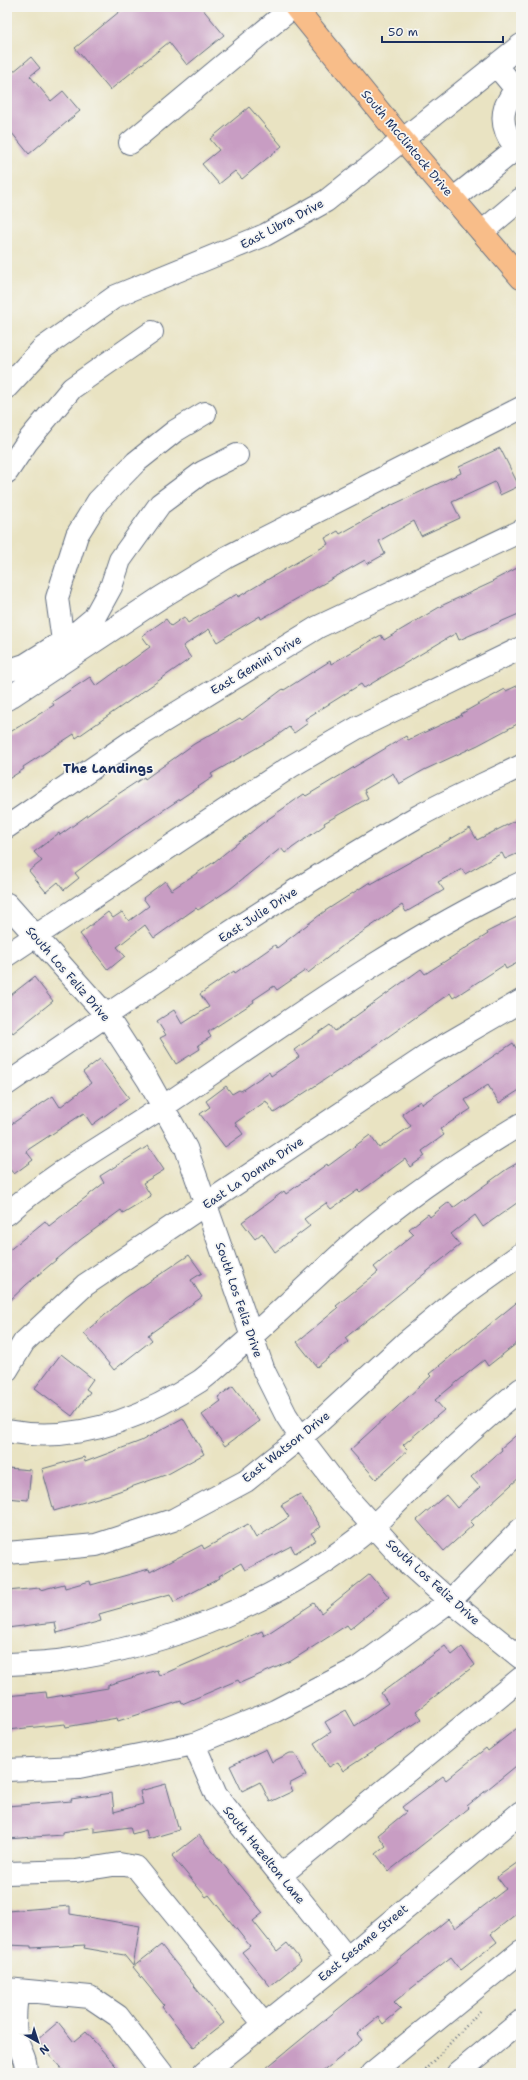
<svg xmlns="http://www.w3.org/2000/svg" width="528" height="2080" viewBox="0 0 528 2080" font-family="'Shantell Sans',sans-serif">
<style>
.building{fill:#c89dc3}
.lines{fill:none;stroke-linecap:round;stroke-linejoin:round}
.minor-casing{stroke:#636e81;stroke-width:24}
.major-casing{stroke:#636e81;stroke-width:24}
.path{stroke:#636e81;stroke-width:2.5;stroke-dasharray:1 3;stroke-linecap:butt}
.minor{stroke:#fff;stroke-width:22}
.major{stroke:#f8bd89;stroke-width:22}
.labels{text-anchor:middle;stroke-width:3.5;stroke-linejoin:round;paint-order:stroke}
.street-label{font-size:12px;fill:#1b2f5e;stroke:#f6f6f2}
.neighbourhood-label{font-size:13px;font-weight:bold;fill:#1b2f5e;stroke:#f6f6f2}
</style>
<rect width="100%" height="100%" fill="#f6f6f2"/>
<filter id="ink" filterUnits="userSpaceOnUse"><feTurbulence type="fractalNoise" baseFrequency=".025" numOctaves="2"/><feDisplacementMap in="SourceGraphic" scale="8" xChannelSelector="R" yChannelSelector="G"/><feConvolveMatrix kernelMatrix="1 2 1 2 8 2 1 2 1" color-interpolation-filters="sRGB"/></filter>
<filter id="wash" filterUnits="userSpaceOnUse"><feTurbulence type="fractalNoise" baseFrequency=".012" numOctaves="4" result="noise"/><feDisplacementMap in="SourceGraphic" scale="16" xChannelSelector="R" yChannelSelector="G"/><feGaussianBlur stdDeviation="0.9" result="paint"/><feColorMatrix in="noise" values="0 0 0 0 0 0 0 0 0 0 0 0 0 0 0 0 0 1.4 0 .05"/><feComposite in="paint" operator="in"/></filter>
<g filter="url(#wash)">
<rect width="100%" height="100%" fill="#e9e3c2"/>
<g id="blocks">
<path class="building" d="M125,7H201L224,35L187,65L169,42L110,90L75,48Z
M31,57L40,68L30,76L51,101L63,91L80,111L29,154L7,127V77Z
M249,107L282,146L242,179L235,171L219,184L202,164L219,150L210,139Z
M500,448L519,486L500,495L495,482L452,502L460,518L421,536L414,521L379,541L385,554L367,564L365,560L261,619L260,616L217,642L209,629L183,646L191,658L76,738L74,734L23,767L24,769L7,780V734L54,705L52,702L90,677L96,686L150,647L142,636L166,619L171,626L184,617L188,623L237,594L238,597L328,544L325,538L338,531L340,534L388,507L461,473L459,467Z
M521,566V613L459,640L456,633L364,688L361,684L305,719L308,723L294,733L289,727L272,739L211,774L213,777L123,837L75,873L79,878L64,890L58,882L46,892L29,871L42,861L34,852L59,833L60,835L103,804L144,777L145,779L194,744L240,718L242,720L283,689L284,690L330,661L331,664L381,635L384,640L443,605L493,582L492,581Z
M521,684V722L478,745L424,770L399,784L393,773L364,790L368,798L324,823L325,825L285,853L281,848L230,889L198,910L196,908L154,938L145,925L117,947L125,956L108,970L80,934L108,912L113,918L122,912L129,921L149,906L143,898L165,881L171,890L214,862L264,822L304,794L306,796L406,736L408,740L462,715L461,714L505,689L506,691Z
M521,818V852L505,859L502,853L465,874L462,869L438,882L444,890L406,912L402,905L345,944L308,973L306,970L277,990L274,986L253,1000L254,1002L208,1032L211,1037L198,1045L200,1049L176,1064L160,1038L166,1035L157,1021L174,1010L182,1024L209,1007L200,994L234,971L235,973L275,945L277,948L325,911L370,882L371,884L470,828L477,840Z
M521,915V961L506,969L504,965L453,998L450,993L365,1053L274,1113L266,1101L235,1123L243,1134L225,1147L200,1114L210,1107L206,1101L226,1086L232,1094L239,1090L241,1091L269,1072L271,1076L299,1057L294,1050L330,1025L335,1031L421,969L425,974L488,934L487,932Z
M34,977L53,1001L13,1033L7,1025V998Z
M513,1043L521,1056V1089L499,1103L488,1085L465,1100L471,1109L440,1129L444,1135L422,1151L425,1156L410,1167L405,1159L360,1192L358,1190L331,1209L326,1203L304,1219L310,1226L275,1252L262,1233L255,1239L242,1222L284,1191L286,1194L327,1164L328,1166L370,1135L379,1148L411,1126L402,1114L420,1101L422,1104Z
M100,1059L129,1098L92,1125L84,1113L26,1151L33,1160L14,1174L7,1166V1127L53,1096L60,1107L91,1083L83,1072Z
M148,1146L164,1170L143,1183L151,1196L123,1213L121,1210L80,1240L26,1285L7,1303V1252L45,1221L49,1226L104,1183L100,1176Z
M521,1161V1200L483,1227L475,1215L451,1234L460,1245L345,1338L348,1342L317,1367L297,1342L338,1308L336,1306L378,1272L374,1267L414,1234L409,1229L428,1214L430,1217L449,1202L453,1208L507,1169Z
M189,1255L202,1273L191,1280L202,1297L148,1335L152,1340L114,1370L84,1333L125,1298Z
M521,1299V1340L488,1366L484,1360L435,1400L444,1410L403,1445L408,1450L376,1479L350,1450L431,1376L429,1374Z
M61,1354L93,1379L86,1389L90,1392L72,1416L35,1388Z
M233,1386L259,1421L225,1446L202,1415L221,1401L218,1397Z
M183,1418L204,1454L168,1474L108,1495L54,1511L42,1469L84,1457L85,1462L141,1441Z
M521,1431V1476L470,1522L473,1525L444,1551L417,1520L446,1495L457,1508L480,1487L471,1477L502,1450L501,1448Z
M7,1468L31,1470L28,1500L7,1498Z
M300,1494L321,1527L311,1533L316,1540L295,1553L291,1546L245,1570L241,1563L219,1576L220,1578L174,1602L170,1594L99,1614L101,1621L57,1633L55,1622L7,1628V1591L39,1588L40,1590L64,1584L65,1588L90,1581L91,1585L149,1569L150,1572L202,1545L204,1549L248,1524L256,1538L289,1517L281,1505Z
M370,1574L389,1597L350,1629L347,1625L291,1661L240,1683L238,1680L182,1704L181,1701L118,1721L117,1718L66,1727L65,1724L7,1730V1696L46,1692L47,1698L108,1688V1685L157,1670L159,1676L262,1631L264,1636L314,1603L321,1613Z
M445,1646L452,1655L462,1647L475,1665L416,1711L422,1719L343,1771L338,1762L329,1767L314,1743L331,1732L325,1722L346,1710L355,1726L388,1703L381,1693Z
M521,1725V1762L467,1806L469,1808L389,1871L376,1854L386,1846L378,1835L406,1812L402,1807L443,1776L446,1780L486,1748L488,1751Z
M266,1749L272,1762L290,1753H295L306,1775L289,1784L293,1791L270,1802L260,1782L242,1791L230,1766Z
M166,1784L179,1830L148,1839L146,1830L132,1834L130,1827L94,1832V1827L62,1832V1835L7,1839V1806L72,1801L71,1799L112,1793L114,1812L143,1804L140,1791Z
M199,1835L263,1913L253,1921L277,1951L287,1943L301,1961L270,1986L242,1952L250,1946L209,1895L206,1897L172,1856Z
M521,1860V1910L491,1934L497,1942L461,1970L451,1957L394,2002L401,2009L383,2024L378,2017L357,2034L362,2040L321,2073H260L448,1919L455,1928L506,1889L497,1877Z
M70,1906V1914L140,1926L133,1966L124,1955L84,1948L85,1945L31,1948V1946L7,1945V1911Z
M161,1945L224,2023L194,2047L162,2007L164,2005L133,1967Z
M58,2022L74,2042L86,2032L122,2073H65L37,2040Z"/>
</g>
</g>
<g filter="url(#ink)">
<use href="#blocks" fill-opacity="0" stroke="#636e81" stroke-width="1"/>
<g class="lines">
<g class="minor-casing">
<path id="minor" d="M496,65L515,88C512,95 507,102 505,108C500,124 508,142 521,151
M130,143L293,7
M453,199L517,148
M482,232L521,199
M7,387L43,348L116,296L265,235L326,201L521,45
M7,472L27,442L72,388L152,332
M63,641L57,598L77,535L98,501L136,462L175,431L205,413
M7,671L25,665L76,633L94,618L111,587L120,560L160,504L203,472L237,455
M7,699L160,598L227,557L521,408
M7,827L144,733L318,627L521,531
M7,904L106,1015L148,1080L186,1148L264,1371L286,1415L301,1438L343,1493L403,1559L450,1601L521,1658
M7,955L290,767L357,728L521,648
M7,1084C141,991 276,898 417,817C451,798 487,783 521,766
M7,1214C54,1172 112,1141 164,1106C280,1028 394,943 521,883
M7,1370L24,1342L85,1285L428,1055L521,1001
M7,1431C75,1444 143,1418 200,1381C212,1372 224,1361 235,1351C276,1316 314,1278 354,1242C407,1196 461,1160 521,1124
M7,1553L96,1545L173,1520L246,1481L317,1424L405,1343L458,1299L521,1254
M7,1664C24,1663 42,1663 58,1661C171,1646 284,1600 372,1527C393,1508 412,1487 433,1467C461,1440 490,1414 521,1389
M194,1744L216,1795L347,1958
M7,1770L79,1767L194,1744L275,1711L358,1668L450,1601L521,1529
M7,1873L76,1871L119,1864L136,1867L264,2024
M281,1875L521,1678
M7,1989L90,1997L118,2016L162,2073
M17,1990C16,2006 13,2024 17,2040C20,2052 28,2060 25,2073
M204,2073L347,1958L521,1812
M372,2073L521,1951
M458,2073L521,2021"/>
</g>
<g class="major-casing">
<path id="major" d="M295,7L402,139L521,278"/>
</g>
<path class="path" d="M422,2073L482,2009"/>
<use href="#minor" class="minor"/>
<use href="#major" class="major"/>
</g>
</g>
<g class="labels">
<g class="street-label">
<text transform="translate(407 143) rotate(50)" y="4">South McClintock Drive</text>
<text transform="translate(282 224) rotate(-28)" y="4">East Libra Drive</text>
<text transform="translate(256 665) rotate(-31)" y="4">East Gemini Drive</text>
<text transform="translate(258 915) rotate(-33)" y="4">East Julie Drive</text>
<text transform="translate(68 974) rotate(49)" y="4">South Los Feliz Drive</text>
<text transform="translate(253 1173) rotate(-34)" y="4">East La Donna Drive</text>
<text transform="translate(239 1300) rotate(71)" y="4">South Los Feliz Drive</text>
<text transform="translate(286 1447) rotate(-38)" y="4">East Watson Drive</text>
<text transform="translate(433 1582) rotate(42)" y="4">South Los Feliz Drive</text>
<text transform="translate(264 1855) rotate(51)" y="4">South Hazelton Lane</text>
<text transform="translate(363 1943) rotate(-40)" y="4">East Sesame Street</text>
</g>
<g class="neighbourhood-label">
<text x="108" y="773">The Landings</text>
</g>
</g>
<rect width="528" height="2080" fill="none" stroke="#f6f6f2" stroke-width="24"/>
<g transform="translate(38 2042) rotate(141)" stroke="#f6f6f2" stroke-width="3" paint-order="stroke">
<path d="M0-3L7 15L0 10L-7 15Z" fill="#1b2f5e"/>
<text y="-6" font-size="11" font-weight="bold" text-anchor="middle" fill="#1b2f5e">N</text>
</g>
<path d="M382 36v6h121v-6" fill="none" stroke="#1b2f5e" stroke-width="2"/>
<text x="388" y="36" font-size="12" fill="#1b2f5e" stroke="#f6f6f2" stroke-width="3" paint-order="stroke">50 m</text>
</svg>
